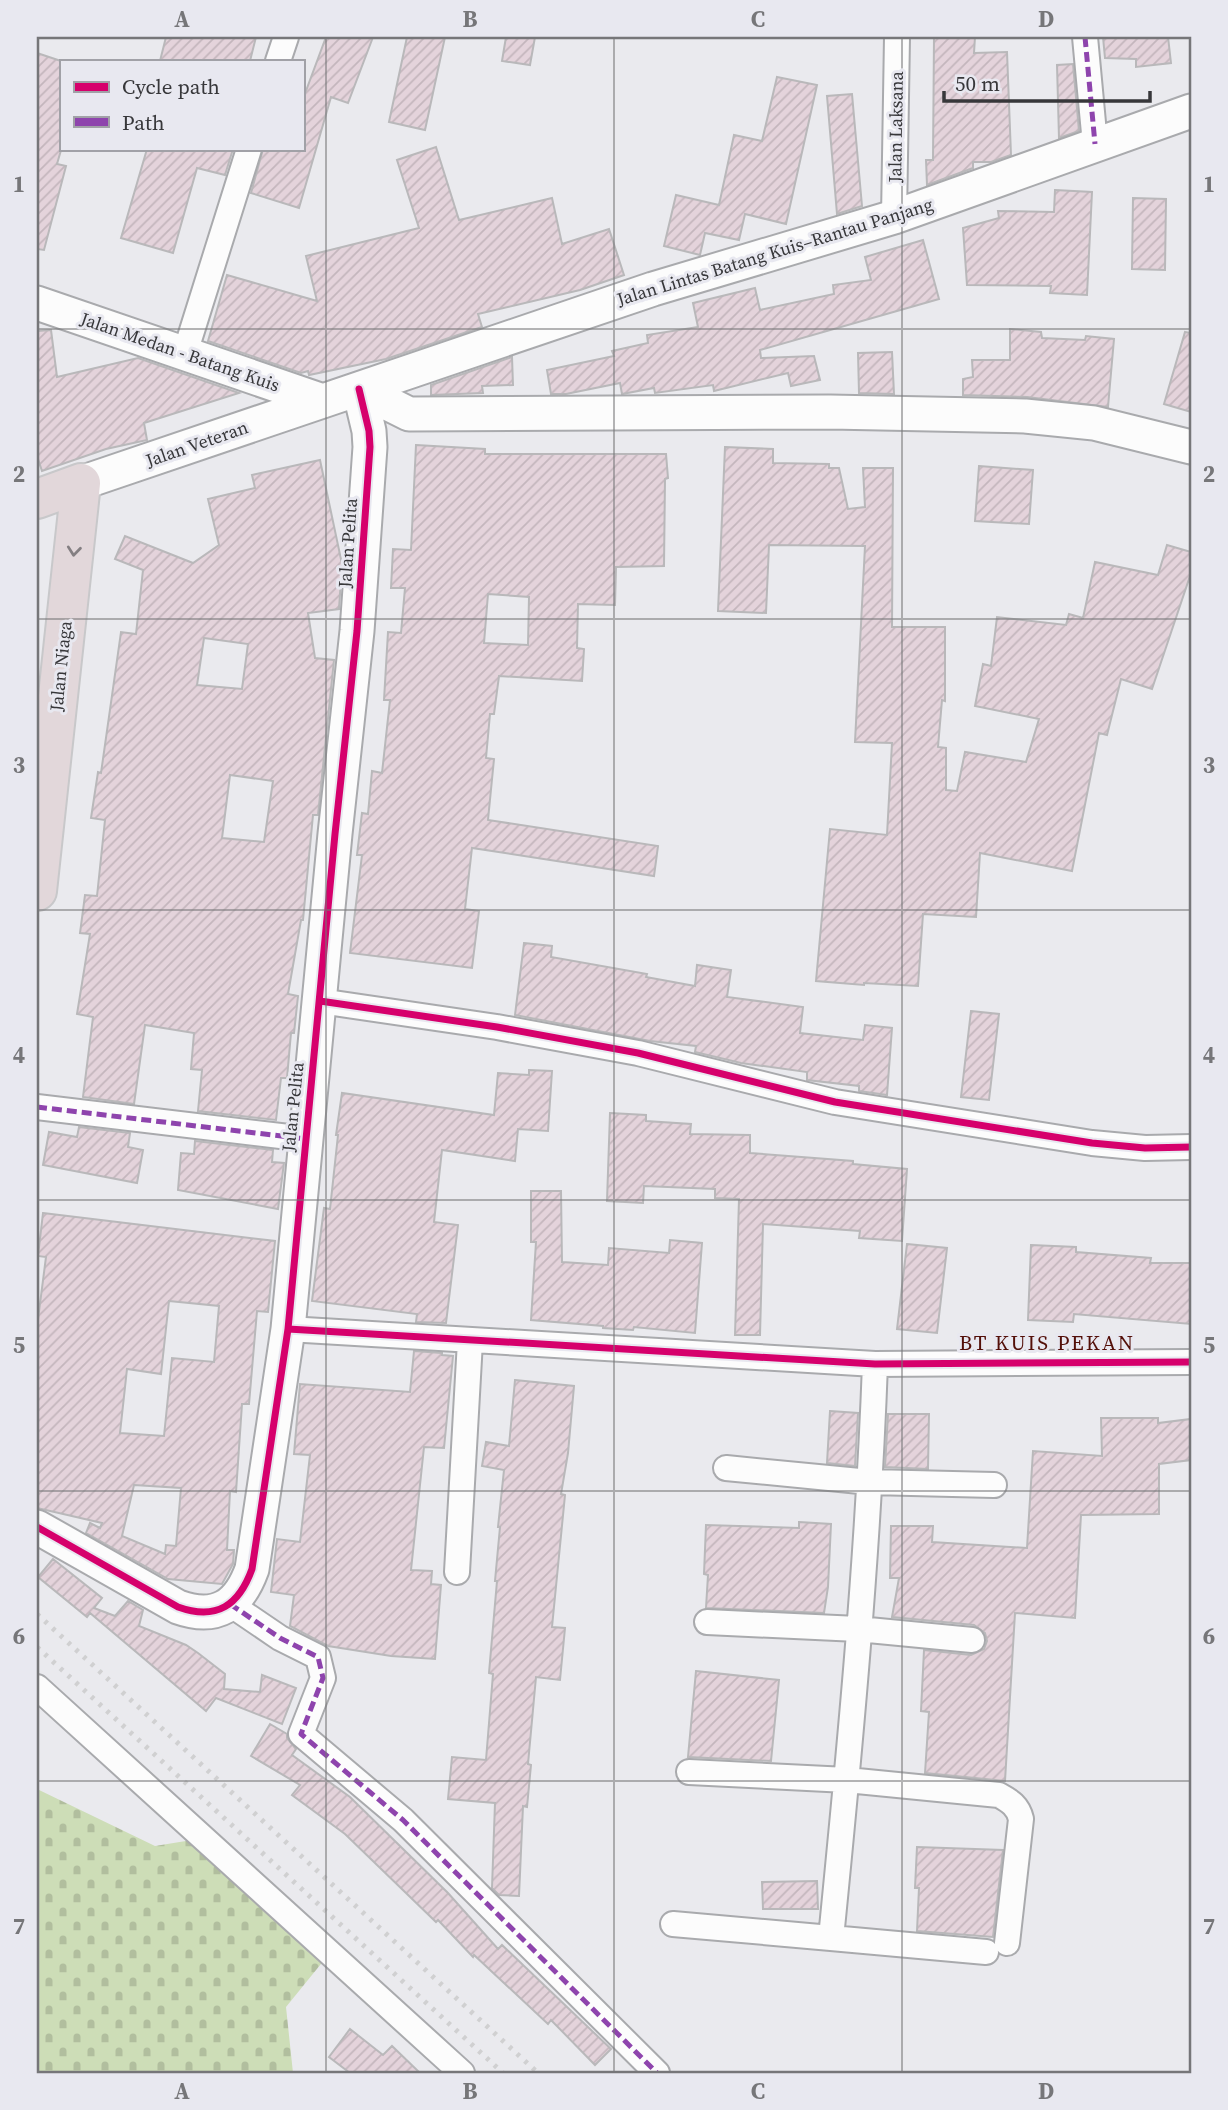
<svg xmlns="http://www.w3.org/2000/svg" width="1228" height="2110" viewBox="0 0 1228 2110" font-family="'Source Serif 4',serif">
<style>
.cemetery{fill:url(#cemetery-stones)}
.building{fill:url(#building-hatch);stroke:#b9b8ba;stroke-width:2;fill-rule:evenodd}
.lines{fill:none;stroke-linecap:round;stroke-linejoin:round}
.street-casing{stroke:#a9aaad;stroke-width:28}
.secondary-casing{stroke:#a9aaad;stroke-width:37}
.highway-casing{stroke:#c8c8ca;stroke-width:42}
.street{stroke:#fcfcfc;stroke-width:24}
.secondary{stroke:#fcfcfc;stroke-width:33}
.highway{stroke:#e2d7da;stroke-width:38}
.rail{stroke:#d0d0d1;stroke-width:5;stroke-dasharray:3.5 7;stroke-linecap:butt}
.quiet{stroke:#8e44ad;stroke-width:5;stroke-dasharray:10 5;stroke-linecap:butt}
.cycleway-casing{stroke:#e8e8f0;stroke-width:11}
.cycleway{stroke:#d6006c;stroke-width:7}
.oneway{stroke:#847f82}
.grid{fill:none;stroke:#767679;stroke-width:2;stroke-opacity:0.55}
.labels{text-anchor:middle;stroke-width:6;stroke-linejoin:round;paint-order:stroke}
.street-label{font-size:18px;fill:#37373a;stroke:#e8e8f0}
.quarter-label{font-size:21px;letter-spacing:2px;fill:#530f08;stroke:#e8e8f0}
.neatline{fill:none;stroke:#767679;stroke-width:2.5}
.grid-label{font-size:23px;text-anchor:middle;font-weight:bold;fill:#767679}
</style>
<defs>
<pattern id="cemetery-stones" width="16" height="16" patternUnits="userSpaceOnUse" patternTransform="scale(1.75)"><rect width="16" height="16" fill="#cdddb7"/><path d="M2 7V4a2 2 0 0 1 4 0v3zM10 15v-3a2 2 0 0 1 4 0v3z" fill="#b1be9e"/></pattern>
<pattern id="building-hatch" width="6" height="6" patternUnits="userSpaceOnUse" patternTransform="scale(1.75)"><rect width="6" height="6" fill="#e4d3db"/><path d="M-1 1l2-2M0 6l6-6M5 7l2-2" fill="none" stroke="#c4b6bd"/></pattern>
</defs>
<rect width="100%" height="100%" fill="#eaeaee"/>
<path class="cemetery" d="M37,1789L155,1846L192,1840L325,1959L286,2007L293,2073H37Z"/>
<path class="building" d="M166,37H256L250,61H160Z
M326,37H373L348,103L331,97L299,208L251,193L263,149H303V99Z
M407,37H445L425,130L389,122Z
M506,37H535L530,65L502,61Z
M934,37H975L974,53L1007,52L1011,155L991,162H973V168L927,185L926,160H933Z
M1103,37H1168L1171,63L1136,67V59L1105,58Z
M37,53L61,61V150L57,164L66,166L44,250L37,249Z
M1073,64L1079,131L1059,138L1057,65Z
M777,77L817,85L786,224L745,214L739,240L705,233L700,255L664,246L676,195L719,205L734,135L762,141Z
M852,94L862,206L837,214L827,96Z
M436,147L459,220L552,198L562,244L609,229L624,275L580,290L478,314L482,327L386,359L309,375L308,371L301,373L208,341L227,275L317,301L306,256L419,228L397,160Z
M147,149H233L225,175L197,168L173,253L121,238Z
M1055,190L1092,192L1087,295L1050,293L1051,286L967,285L963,228L999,218L998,211L1054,212Z
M1133,198L1166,199L1165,270L1132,269Z
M923,240L939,299L760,350L761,358L814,356L820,380L791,386L788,373L714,391L713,385L655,393L654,388L622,394L620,383L566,394H551L547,370L614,356L612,351L648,343L647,335L698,327L693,303L755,288L760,310L834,294L833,285L871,280L865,257Z
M1010,329L1041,332L1042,338L1085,340L1086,336L1114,339L1108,407L1027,397L963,395V379L973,377L972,360H1010Z
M51,330L57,377L138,358L239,393L144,423L147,440L106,449L42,471L37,456V331Z
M1185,332L1191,333V412L1164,404Z
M892,352L894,394L859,393L858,353Z
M512,357L513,385L482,386L483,393L431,395V385Z
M416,445L485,449V454H666L668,478L665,479L664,566L616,567L615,605L578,604L577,648L584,649L582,681L499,676L494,714H490L486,758L494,759L488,820L658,846L654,876L472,848L465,909L479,911L472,968L350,953L362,855H357L362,813L368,814L372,771L382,773L390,700H384L388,632L401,633L405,588H391L393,549L411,550ZM488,594L529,597L528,645L484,643Z
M725,447L773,449V463L829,464V468H839L848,509L865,507L863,468H893L892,627H945V701L942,700L938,747L946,748V790L957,791L965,752L1026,762L1039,719L975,706L983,664L991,666L997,617L1066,625L1069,614L1083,618L1095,562L1158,575L1167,545L1191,552V573L1152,689L1121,679L1107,735L1099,733L1072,871L980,853L976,917L923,914L918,986L864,983V985L816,981L830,829L887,835L892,743L855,742L865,546L769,545L766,613L718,611Z
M320,460L342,564L339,609L308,613L315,658L334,660L318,815H313L303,920H301L288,994L298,996L294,1033H291L287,1078H281L276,1120L198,1111L202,1070L191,1069L194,1033L145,1025L134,1104L83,1097L93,1017L77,1014L90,934L80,933L85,895L97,896L105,820L91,818L98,772L101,773L121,632L136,634L143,570L115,559L125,536L193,563L219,545L208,499L255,488L252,475ZM204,638L248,644L242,689L197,685ZM230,775L273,781L264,842L222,838Z
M979,466L1033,470L1029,524L975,521Z
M524,943L552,946L551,957L647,974L646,977L695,986L697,965L731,970L727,997L803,1007L800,1033L863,1040L865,1025L892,1028L887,1095L859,1091V1086L807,1080V1072L741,1063L695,1052L696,1046L650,1041L515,1015Z
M971,1011L999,1014L989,1100L961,1097Z
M529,1070L552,1071L548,1131L518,1129L515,1161L442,1150L434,1222L458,1225L446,1323L416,1322L417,1314L312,1301L324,1208L330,1209L338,1135H336L342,1093L494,1115L498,1073L529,1075Z
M610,1113L646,1115V1121L691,1124L690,1134L750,1135V1153L853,1161V1164L907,1169L902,1241L859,1238L860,1231L763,1224L760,1335H735L739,1199L715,1198V1189L644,1186L643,1203L607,1201Z
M79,1127L130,1133L128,1147L143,1150L137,1183L43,1165L49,1132L77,1137Z
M195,1141L273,1150L272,1162L284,1163L278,1209L178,1190L181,1153L194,1154Z
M531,1191H561L562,1262L608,1265L609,1248L669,1253L670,1240L702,1243L695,1333L634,1327L633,1330L603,1328V1326L531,1320L536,1242H531Z
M43,1213L275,1241L268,1312L257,1311L249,1404H242L236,1492L230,1491L227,1550H234L233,1564L222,1584L168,1579L86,1533L90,1523L100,1528L102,1523L37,1508V1327L46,1257L38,1256ZM169,1301L219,1306L214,1362L172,1358L164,1436L120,1433L127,1369L161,1374ZM134,1485L181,1488L176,1546L166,1545L165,1554L122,1536Z
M907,1244L947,1248L937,1333L897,1329Z
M1031,1245L1076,1247V1252L1151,1258L1150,1263H1191V1324L1074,1314L1073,1322L1028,1320Z
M414,1351L442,1353V1355L453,1356L444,1448L424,1447L411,1570L432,1571L431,1584L441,1585L435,1659L391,1656L328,1646L290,1626L294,1595L271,1592L277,1539L300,1542L310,1455L294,1454L300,1384L410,1392Z
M515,1380L574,1386L568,1453L561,1494L565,1495L552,1627L565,1628L560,1680L536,1677L528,1764L531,1765L527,1807L523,1806L519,1896L499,1895L492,1888L495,1803L448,1799L452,1757L486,1760L493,1674L489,1673L497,1581H495L500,1527H498L504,1470L482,1466L486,1442L509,1446Z
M830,1411L858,1413L855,1466L827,1463Z
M888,1414H929L928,1469L885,1467Z
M1101,1418H1158V1423L1191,1419V1460L1159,1464V1514L1081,1515L1075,1618L1015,1613L1005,1781L925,1773L929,1712L921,1711L924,1650L971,1655L984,1649L987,1641L985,1633L974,1625L892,1617L899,1578H890L891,1526H933L932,1542L1027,1548L1033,1451L1102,1456Z
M799,1522L831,1524L828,1587L824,1613L706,1608L708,1575L704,1574L706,1525L799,1528Z
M53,1559L102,1598L94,1608L115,1616L128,1601L143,1610L139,1626L186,1645L198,1653L225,1674L224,1689L260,1692L262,1675L296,1688L282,1724L216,1698L206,1711L90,1613L87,1617L38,1577Z
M696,1671L779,1680L771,1761L688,1757Z
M270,1724L287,1734V1738L296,1749L292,1755L350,1797L448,1893L498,1949L502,1945L611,2049L595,2065L551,2020L548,2024L474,1955L473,1957L438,1920L436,1922L345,1834L292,1795L300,1785L251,1756Z
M917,1847L1003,1850L993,1937L917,1931L919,1888H915Z
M817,1881L818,1909H763L762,1882Z
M350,2029L383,2055L392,2046L420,2073H350L329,2057Z"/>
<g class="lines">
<g class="street-casing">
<path id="street" d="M1085,37L1095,144
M278,61L286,37
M894,217L897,37
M185,353L249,149
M320,1001L497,1027L638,1053L835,1102L1092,1143L1145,1148L1191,1147
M37,1107L306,1139
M288,1329L875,1364L1191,1362
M875,1364C868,1556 850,1747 831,1938L986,1952
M726,1468L870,1482L994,1485
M457,1572L470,1341
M230,1604L280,1638L318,1657L323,1678L301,1734L403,1820L657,2073
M707,1622L858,1629L972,1640
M37,1687L462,2073
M689,1772L847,1780L999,1795C1010,1801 1018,1806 1021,1819L1007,1943
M673,1924L831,1938"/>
</g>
<g class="secondary-casing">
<path id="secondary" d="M37,303L323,401
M359,389L409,414L830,412L1025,416L1094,423L1191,447
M81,483L653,289L894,217L1191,111
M37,1527L178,1607C217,1621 239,1605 252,1569L288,1329L335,834L357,631L370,447L369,431L359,389"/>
</g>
<g class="highway-casing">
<path id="highway" d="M37,499L81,483L37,891"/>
</g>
<use href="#street" class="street"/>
<use href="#secondary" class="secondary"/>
<use href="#highway" class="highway"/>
<path class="rail" d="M37,1614L538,2073
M37,1647L503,2073"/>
<path class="quiet" d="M1085,37L1095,144
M37,1107L306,1139
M230,1604L280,1638L318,1657L323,1678L301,1734L403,1820L657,2073"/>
<g class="cycleway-casing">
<path id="cycleway" d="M320,1001L497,1027L638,1053L835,1102L1092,1143L1145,1148L1191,1147
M288,1329L875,1364L1191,1362
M37,1527L178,1607C217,1621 239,1605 252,1569L288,1329L335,834L357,631L370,447L369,431L359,389"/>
</g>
<use href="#cycleway" class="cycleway"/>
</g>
<defs><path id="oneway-chevron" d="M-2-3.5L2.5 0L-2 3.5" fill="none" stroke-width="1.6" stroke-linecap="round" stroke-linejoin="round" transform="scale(1.75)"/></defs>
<use class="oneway" href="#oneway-chevron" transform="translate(74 551) rotate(96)"/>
<path class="grid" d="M326,37V2073M614,37V2073M902,37V2073M37,329H1191M37,619H1191M37,910H1191M37,1200H1191M37,1491H1191M37,1781H1191"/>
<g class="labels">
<g class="street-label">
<text transform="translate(896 127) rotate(-89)" y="6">Jalan Laksana</text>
<text transform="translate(775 252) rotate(-17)" y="6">Jalan Lintas Batang Kuis–Rantau Panjang</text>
<text transform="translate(180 352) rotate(19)" y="6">Jalan Medan - Batang Kuis</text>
<text transform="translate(197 444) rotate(-19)" y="6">Jalan Veteran</text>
<text transform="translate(348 543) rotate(-86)" y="6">Jalan Pelita</text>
<text transform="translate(61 666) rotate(-84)" y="6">Jalan Niaga</text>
<text transform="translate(293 1107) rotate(-84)" y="6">Jalan Pelita</text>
</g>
<g class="quarter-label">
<text x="1047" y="1350">BT KUIS PEKAN</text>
</g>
</g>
<rect width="1228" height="2110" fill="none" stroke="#e8e8f0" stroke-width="77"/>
<rect x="60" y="60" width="245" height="91" fill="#e8e8f0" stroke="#a1a1a7" stroke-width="2"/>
<rect x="74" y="82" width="35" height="10" fill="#d6006c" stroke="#a1a1a7" stroke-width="2"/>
<text x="122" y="94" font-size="21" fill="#37373a">Cycle path</text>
<rect x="74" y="117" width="35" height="10" fill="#8e44ad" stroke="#a1a1a7" stroke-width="2"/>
<text x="122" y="130" font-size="21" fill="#37373a">Path</text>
<path d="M944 91v10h206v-10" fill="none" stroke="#37373a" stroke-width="3.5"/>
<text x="955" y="91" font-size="21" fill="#37373a" stroke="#e8e8f0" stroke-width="5" paint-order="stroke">50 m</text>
<rect x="38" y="38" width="1152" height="2034" class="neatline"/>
<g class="grid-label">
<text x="182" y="27">A</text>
<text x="470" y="27">B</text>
<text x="758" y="27">C</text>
<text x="1046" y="27">D</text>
<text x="19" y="192">1</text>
<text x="1209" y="192">1</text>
<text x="19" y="482">2</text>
<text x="1209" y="482">2</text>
<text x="19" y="773">3</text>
<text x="1209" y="773">3</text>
<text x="19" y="1063">4</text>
<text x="1209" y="1063">4</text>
<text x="19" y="1353">5</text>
<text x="1209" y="1353">5</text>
<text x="19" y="1644">6</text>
<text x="1209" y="1644">6</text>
<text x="19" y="1934">7</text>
<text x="1209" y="1934">7</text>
<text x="182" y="2099">A</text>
<text x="470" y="2099">B</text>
<text x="758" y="2099">C</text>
<text x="1046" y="2099">D</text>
</g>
</svg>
